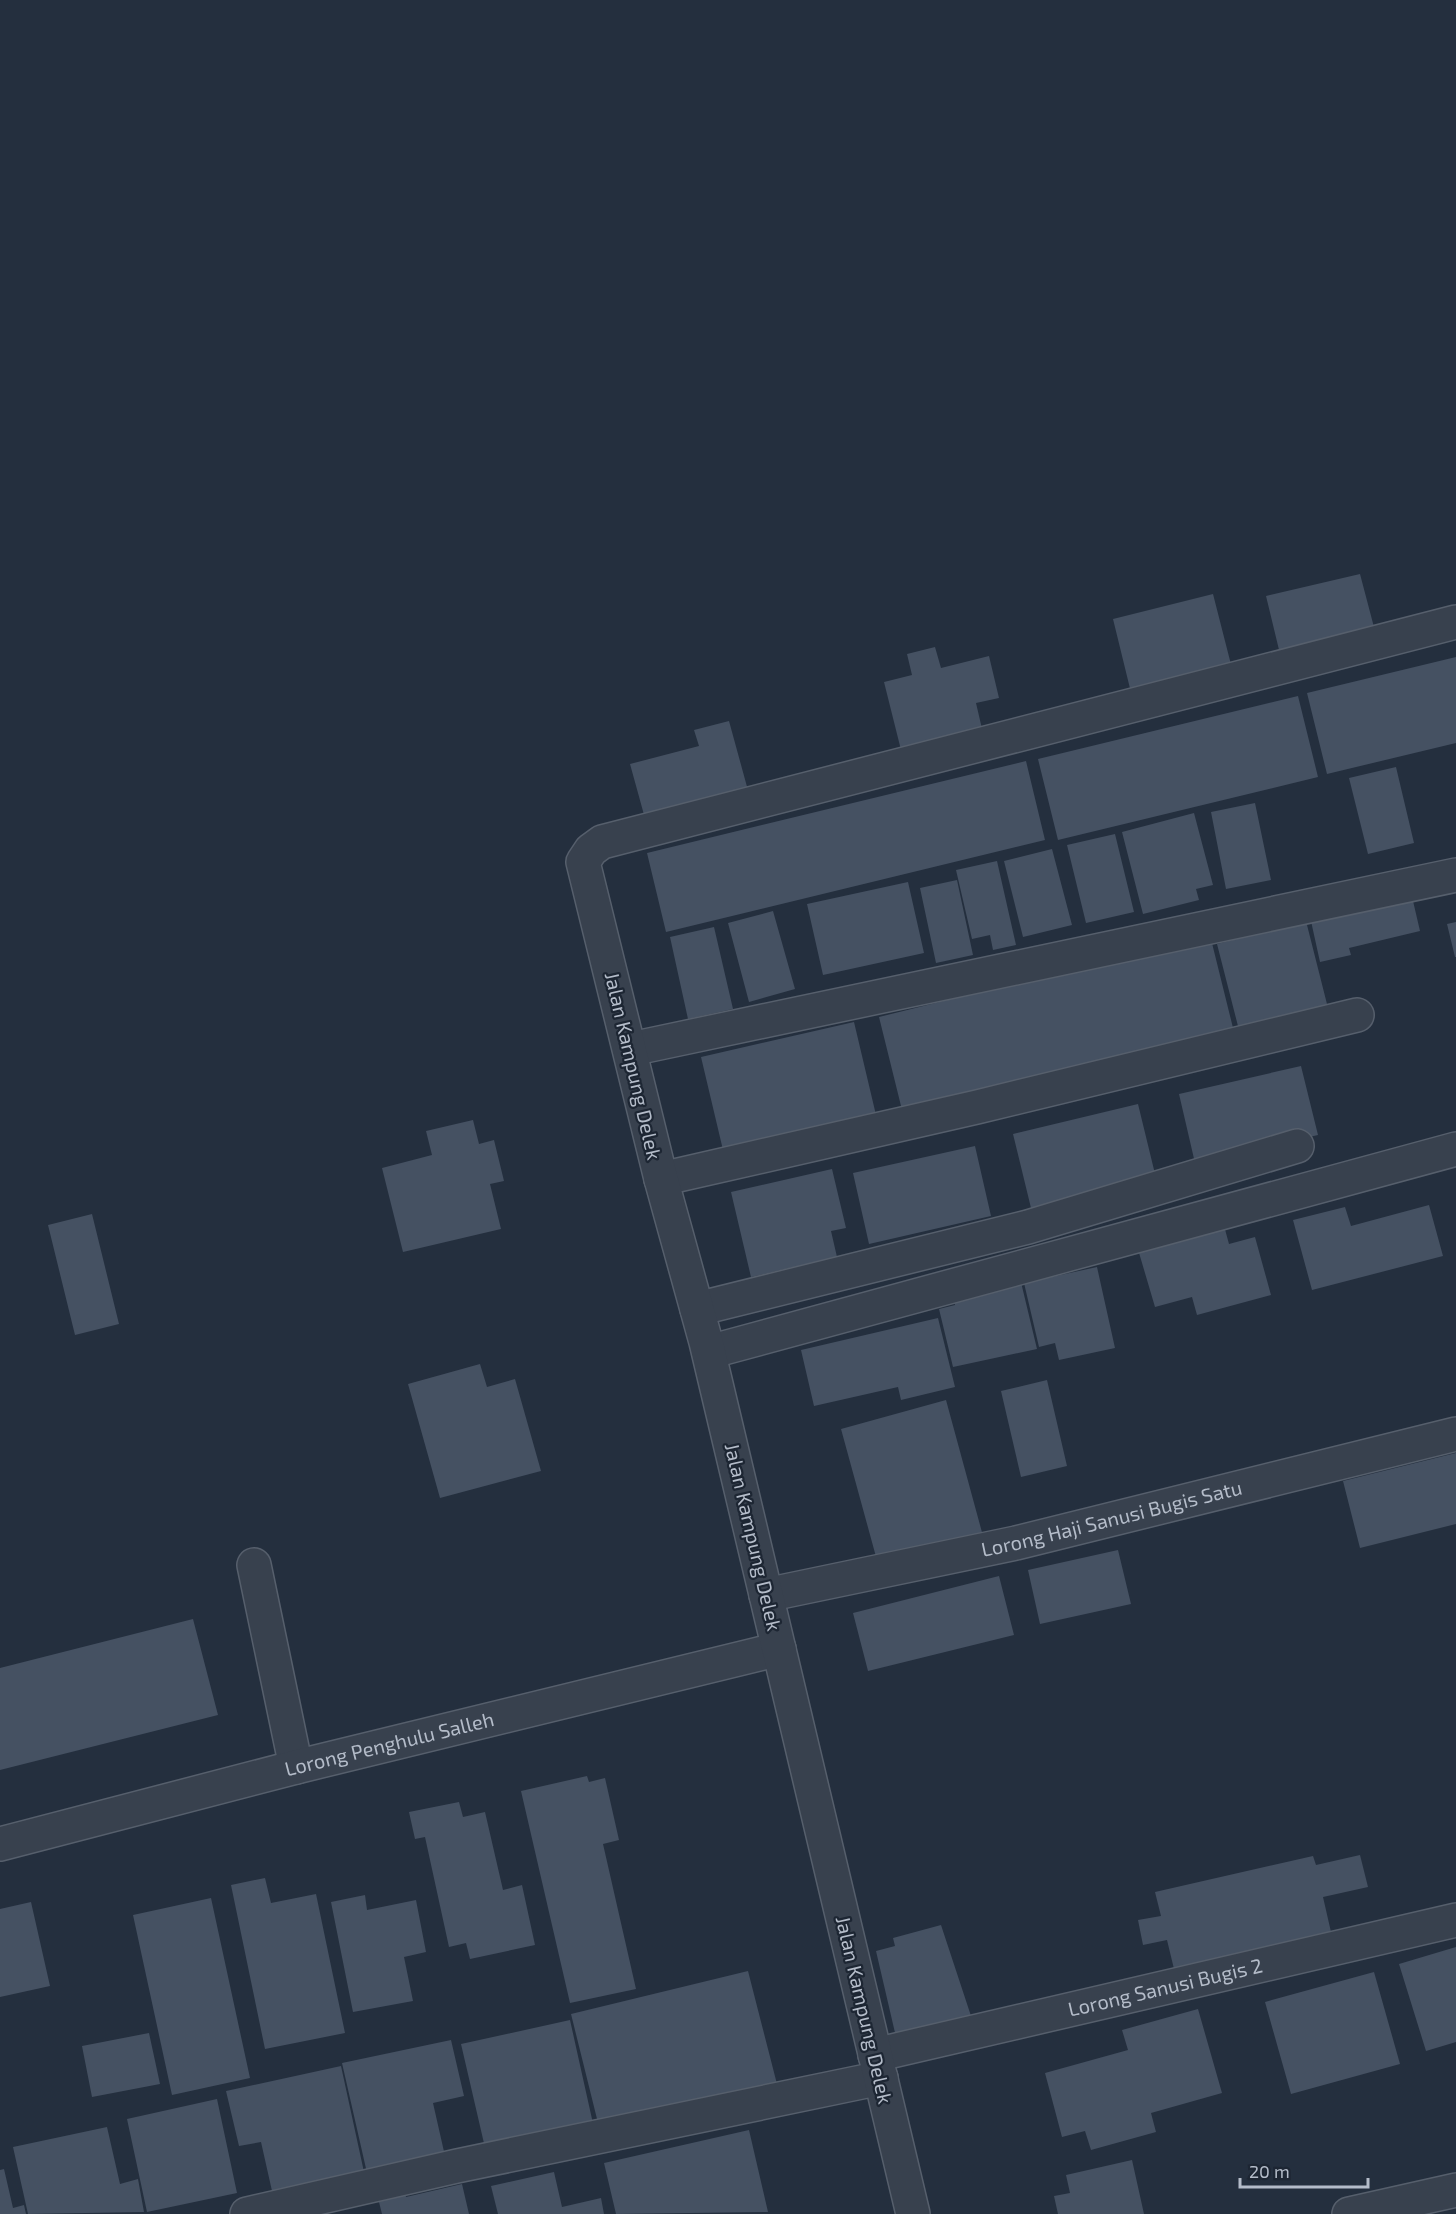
<svg xmlns="http://www.w3.org/2000/svg" width="1456" height="2214" viewBox="0 0 1456 2214" font-family="'Exo 2',sans-serif">
<style>
.building{fill:#455162}
.lines{fill:none;stroke-linecap:round;stroke-linejoin:round}
.minor-casing{stroke:#565f6c;stroke-width:36}
.minor{stroke:#38414e;stroke-width:33}
.labels{text-anchor:middle;stroke-width:4.5;stroke-linejoin:round;paint-order:stroke}
.street-label{font-size:20px;fill:#b4bcc9;stroke:#1d2633}
</style>
<rect width="100%" height="100%" fill="#242f3e"/>
<path class="building" d="M1360,574L1375,631L1280,654L1266,596Z
M1213,594L1237,688L1136,713L1113,619Z
M935,647L941,668L989,656L999,698L976,703L986,746L905,766L884,682L912,675L907,654Z
M1456,657V743L1327,774L1307,693Z
M1298,696L1318,777L1058,840L1038,759Z
M729,721L749,794L646,822L630,764L699,746L694,730Z
M1026,761L1045,840L666,932L647,853Z
M1396,767L1414,843L1368,854L1349,778Z
M1255,803L1271,880L1226,889L1211,812Z
M1194,813L1213,885L1196,889L1199,900L1143,914L1122,832Z
M1115,834L1134,912L1086,923L1067,845Z
M1052,849L1072,925L1023,937L1004,861Z
M997,861L1016,945L993,950L990,935L972,939L956,870Z
M957,880L973,955L936,963L920,888Z
M908,882L924,953L823,975L807,904Z
M1410,888L1420,931L1349,948L1351,955L1320,962L1309,912Z
M773,911L795,989L749,1002L728,923Z
M1306,921L1328,1008L1239,1030L1217,944Z
M1456,922V957H1455L1447,924Z
M714,927L733,1009L688,1019L670,937Z
M1210,935L1235,1036L904,1118L879,1017Z
M854,1022L876,1115L723,1150L701,1057Z
M1301,1066L1318,1135L1195,1163L1179,1094Z
M1138,1104L1156,1178L1031,1208L1013,1134Z
M473,1120L479,1144L494,1140L504,1181L490,1184L501,1229L403,1252L382,1168L432,1155L426,1131Z
M975,1146L991,1216L869,1244L853,1173Z
M832,1169L846,1228L831,1231L837,1257L751,1277L731,1192Z
M1429,1205L1443,1256L1312,1290L1293,1220L1345,1207L1351,1226Z
M92,1214L119,1324L75,1335L48,1225Z
M1223,1222L1229,1244L1255,1237L1271,1295L1197,1315L1192,1297L1155,1307L1137,1246Z
M1097,1267L1115,1348L1059,1360L1055,1343L1039,1347L1024,1283Z
M1020,1278L1037,1349L953,1367L939,1309L955,1305L952,1288Z
M938,1318L955,1387L901,1400L898,1387L814,1406L801,1350Z
M480,1364L487,1387L515,1379L541,1471L440,1498L408,1384Z
M1047,1380L1067,1466L1021,1477L1001,1391Z
M946,1400L983,1536L878,1564L841,1429Z
M1456,1453V1524L1360,1548L1343,1481Z
M1118,1550L1131,1604L1040,1624L1028,1570Z
M999,1576L1014,1635L868,1671L853,1613Z
M193,1619L218,1715L0,1770V1668Z
M587,1776L589,1782L605,1778L619,1840L603,1844L636,1989L570,2003L521,1791Z
M459,1802L463,1817L485,1812L503,1890L522,1885L535,1945L470,1959L466,1943L449,1947L425,1837L415,1839L409,1812Z
M1360,1855L1368,1887L1323,1897L1331,1932L1174,1969L1167,1940L1143,1945L1138,1920L1161,1916L1155,1892L1313,1856L1316,1865Z
M265,1878L271,1903L316,1894L345,2033L265,2049L231,1885Z
M365,1895L367,1910L416,1900L426,1952L404,1957L413,2001L353,2012L331,1902Z
M211,1898L250,2078L172,2095L133,1915Z
M31,1902L50,1986L0,1997V1909Z
M941,1925L972,2019L896,2037L876,1951L895,1946L893,1938Z
M1456,1947V2042L1426,2051L1399,1964Z
M748,1971L778,2088L600,2131L571,2014Z
M1374,1972L1400,2064L1291,2094L1265,2002Z
M1198,2009L1222,2093L1151,2113L1156,2132L1091,2150L1085,2131L1062,2137L1045,2073L1128,2050L1122,2030Z
M570,2020L594,2128L486,2152L461,2044Z
M149,2033L160,2084L92,2097L82,2046Z
M451,2040L464,2096L433,2103L445,2156L367,2173L342,2063Z
M341,2066L364,2172L272,2191L261,2142L239,2146L226,2091Z
M217,2099L237,2193L147,2212L127,2119Z
M107,2127L120,2184L138,2179L144,2212L28,2214L13,2147Z
M749,2130L768,2212L616,2214L604,2163Z
M1132,2160L1144,2214H1058L1054,2196L1070,2193L1066,2175Z
M4,2169L13,2208L24,2205L26,2214H0V2170Z
M554,2172L562,2207L601,2198L604,2214H498L491,2186Z
M462,2184L469,2214H382L377,2194L404,2188L406,2197Z"/>
<g class="lines">
<g class="minor-casing">
<g id="minor">
<path d="M631,1049L1456,875"/>
<path d="M661,1179L977,1107L1357,1015"/>
<path d="M697,1309L1028,1227L1297,1146"/>
<path d="M709,1352L1456,1149"/>
<path d="M254,1565L296,1767"/>
<path id="s1" d="M766,1595L1016,1543L1456,1434"/>
<path id="s2" d="M0,1844L296,1767L779,1649"/>
<path id="s3" d="M875,2055L1456,1920"/>
<path d="M247,2214L457,2166L881,2078"/>
<path d="M913,2214L706,1342L661,1179L583,862L591,850L602,842L1456,622"/>
<path d="M1349,2214L1456,2190"/>
</g>
</g>
<use href="#minor" class="minor"/>
</g>
<g class="labels">
<g class="street-label">
<text transform="translate(633 1066) rotate(77)" y="7">Jalan Kampung Delek</text>
<text dy="7" stroke="none"><textPath href="#s1" startOffset="354">Lorong Haji Sanusi Bugis Satu</textPath></text>
<text transform="translate(753 1537) rotate(77)" y="7">Jalan Kampung Delek</text>
<text dy="7" stroke="none"><textPath href="#s2" startOffset="402">Lorong Penghulu Salleh</textPath></text>
<text dy="7" stroke="none"><textPath href="#s3" startOffset="298">Lorong Sanusi Bugis 2</textPath></text>
<text transform="translate(864 2010) rotate(77)" y="7">Jalan Kampung Delek</text>
</g>
</g>
<path d="M1240 2178v9h128v-9" fill="none" stroke="#b4bcc9" stroke-width="3"/>
<text x="1249" y="2178" font-size="18" fill="#b4bcc9" stroke="#1d2633" stroke-width="4.5" paint-order="stroke">20 m</text>
</svg>
